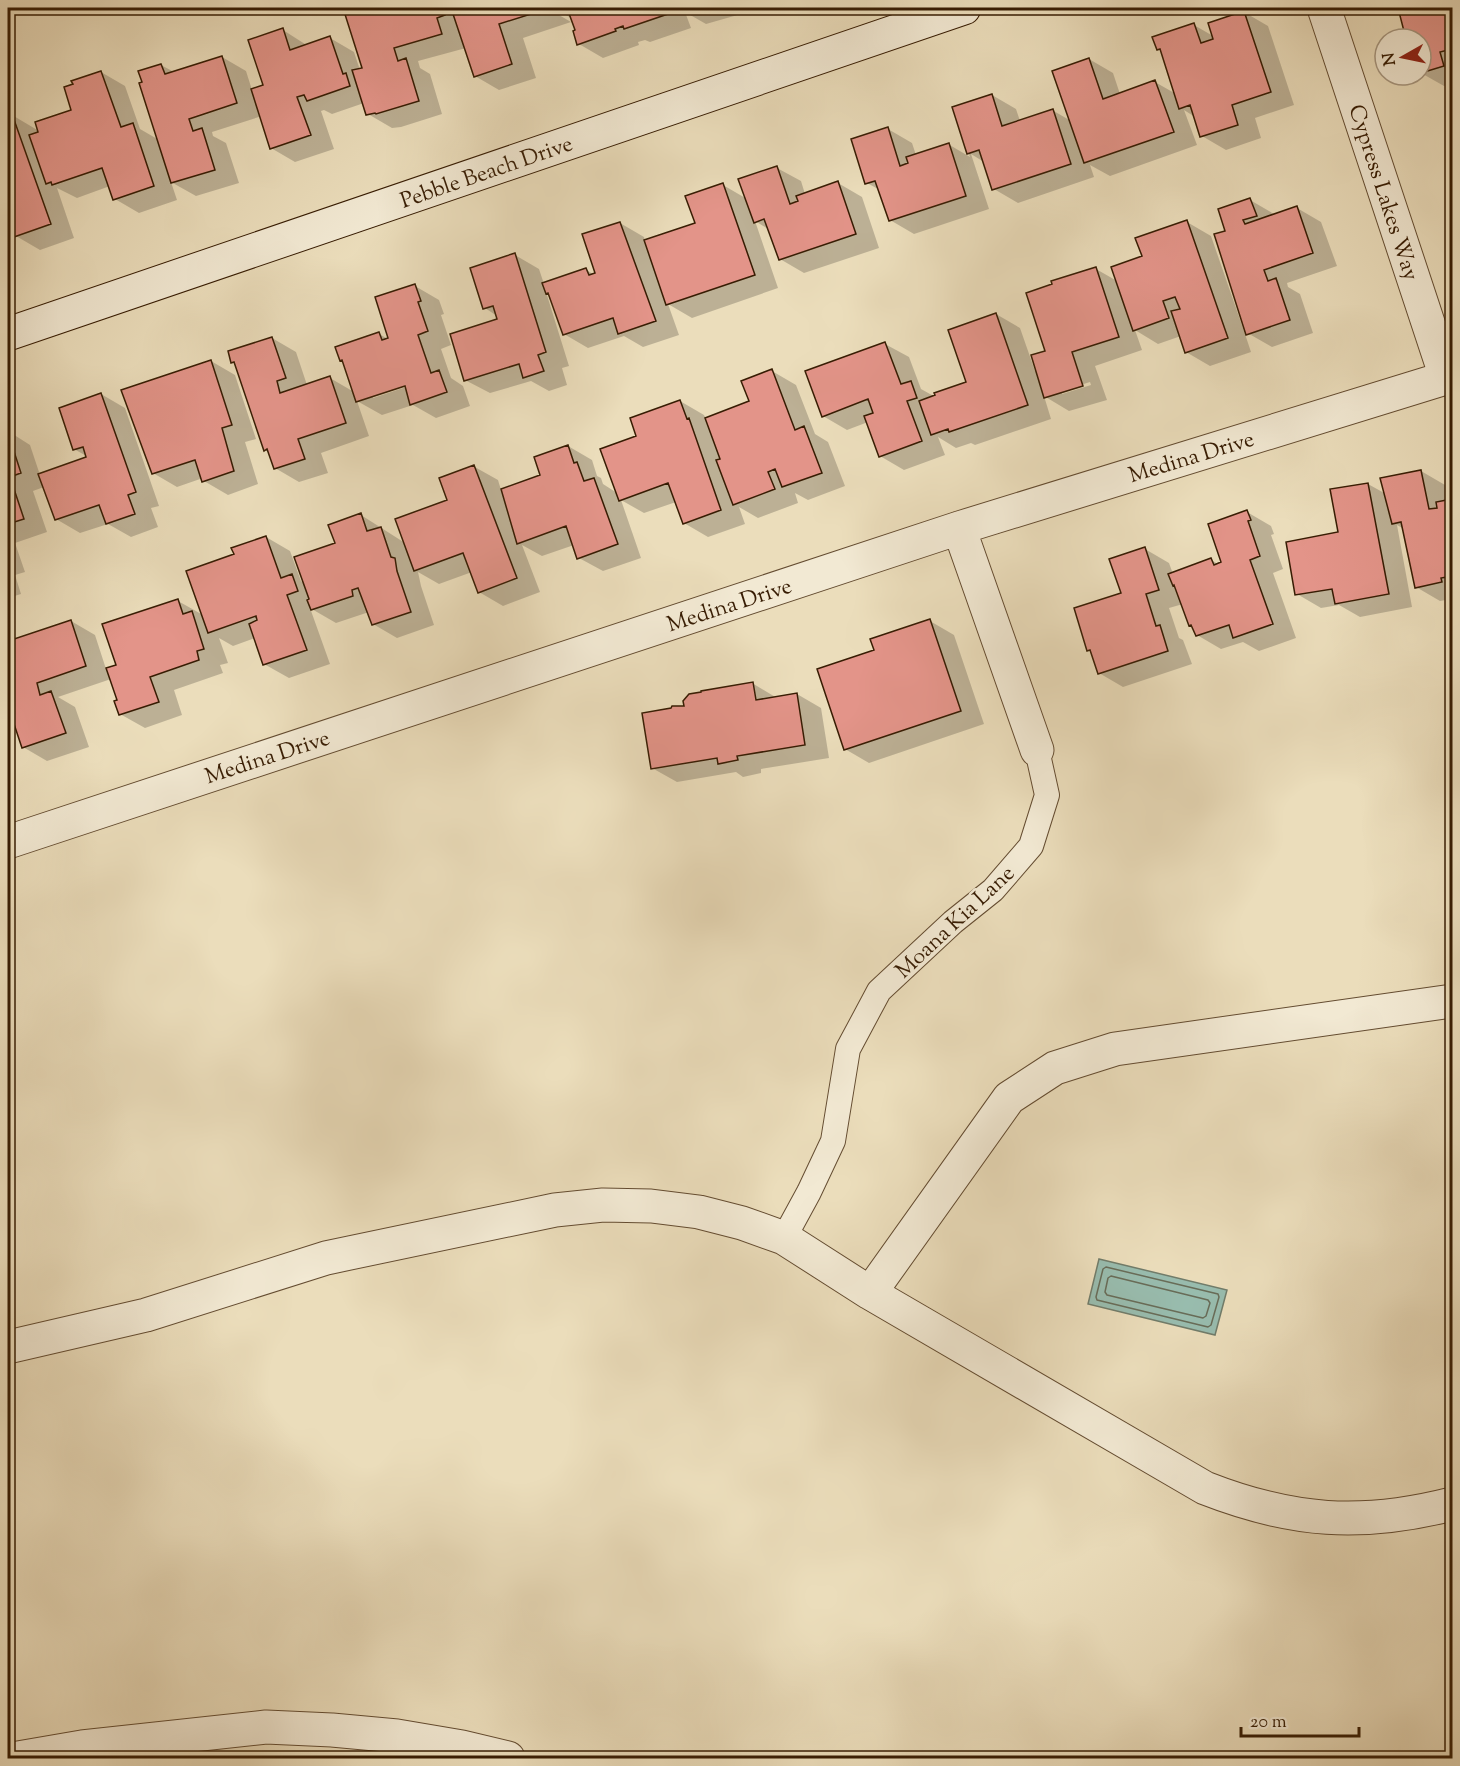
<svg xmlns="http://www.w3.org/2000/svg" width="1460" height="1766" viewBox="0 0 1460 1766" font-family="'Sorts Mill Goudy',serif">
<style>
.water{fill:#98bcae;stroke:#717c6a;stroke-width:1.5}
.shadow{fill:#0003;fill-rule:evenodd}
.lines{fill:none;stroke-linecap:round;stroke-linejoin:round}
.shore{stroke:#686c58;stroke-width:1.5}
.building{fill:#e39489;stroke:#371c03;stroke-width:1.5}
.lane-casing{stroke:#644c31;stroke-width:26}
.street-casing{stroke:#644c31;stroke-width:35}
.secondary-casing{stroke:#371c03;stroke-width:35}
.lane{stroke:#f2e9d3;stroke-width:24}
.street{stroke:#f2e9d3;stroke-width:33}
.secondary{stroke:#f2e9d3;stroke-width:33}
.labels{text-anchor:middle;stroke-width:5;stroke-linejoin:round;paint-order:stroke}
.street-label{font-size:22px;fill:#371c03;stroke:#f2e9d3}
</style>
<rect width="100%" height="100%" fill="#ebddbb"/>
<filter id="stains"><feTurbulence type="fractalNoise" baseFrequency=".00333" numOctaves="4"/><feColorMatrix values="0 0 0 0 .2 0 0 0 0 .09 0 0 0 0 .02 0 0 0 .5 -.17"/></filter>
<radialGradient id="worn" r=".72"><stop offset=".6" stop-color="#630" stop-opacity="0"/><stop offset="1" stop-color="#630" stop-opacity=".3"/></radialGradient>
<path class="water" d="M1099,1259L1227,1290L1215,1335L1088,1304Z"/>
<path class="shadow" d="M345,8H547L571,22L523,38L536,78L499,90L475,76L466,48L418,61L420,68L430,74L442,114L401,127L392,128L368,114L364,103L332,114L324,110L321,111L334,149L295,162L271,148L262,116L212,132L213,136L226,143L239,183L196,196L171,182L177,200L139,213L115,199L110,186L77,198L57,188L74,238L40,250L16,236L8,215V117L12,115L39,131L73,111L101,72L125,86L140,129L159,140L161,65L174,72L222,57L246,71L252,90L265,86L283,30L308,46L330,38L354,52L360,70L363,69Z
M553,8H739L741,14L706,24L685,12L691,28L650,42L645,40L638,42L639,45L603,58L579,44L573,19Z
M1399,8H1452V84L1444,86L1421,73V39H1408Z
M1244,12L1268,26L1294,105L1255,118L1261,138L1226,150L1202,136L1195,117L1184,110L1197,145L1110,176L1090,165L1094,177L1018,203L994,189L984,162L971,154L989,209L914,234L890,220L880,190L867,183L888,129L912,143L916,155L948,144L970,157L953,108L992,95L1016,109L1020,121L1052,110L1071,121L1089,59L1113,73L1120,94L1155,82L1176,94L1162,51L1158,49L1194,25L1213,36Z
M777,168L801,181L805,194L838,183L862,197L879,248L804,273L780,259L770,230L755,221L778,288L692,318L668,304L679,335L643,347L624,336L588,348L564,334L551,295L546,292L569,366L562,368L567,385L549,391L531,381L490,393L465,380L499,320L497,316L485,308L515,255L539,269L544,284L586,270L595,275L620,223L644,237L645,241L696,224L723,185L747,199Z
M1250,200L1274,214L1297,208L1321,222L1337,266L1287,283L1288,287L1300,294L1313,333L1272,347L1244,331L1251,352L1210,366L1186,352L1181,336L1158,344L1135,330L1142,350L1095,366L1107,400L1069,411L1044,396L1051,419L975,445L971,443L956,448L938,437L945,455L904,470L880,456L868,422L847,430L823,416L885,344L909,357L921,389L939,399L968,383L996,314L1020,328L1035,371L1037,370L1096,269L1117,281L1187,222L1211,236L1244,331L1246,330L1227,232ZM1090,382L1091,385L1062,394V391Z
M415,286L439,300L444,314L441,315L451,345L441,349L451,378L463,386L470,406L436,418L413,405L382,415L357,401L369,436L321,453L328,473L299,482L275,468L270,453L265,450L236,364L232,362L272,338L296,352L307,385L330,378L354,392L344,362L341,360L379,334L388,339ZM411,382L412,385L373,398V395Z
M211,361L235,375L256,439L245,442L258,484L228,495L204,481L203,478L177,487L153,473Z
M772,371L796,385L815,434L828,442L845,486L808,500L795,493L798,503L758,518L739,507L745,524L708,537L684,523L676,502L644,513L621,500L641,558L603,571L579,558L574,545L542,556L522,545L540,592L503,606L479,592L472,572L439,584L418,572L421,586L434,625L397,638L373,624L369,612L336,623L310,608L330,664L289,678L264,664L255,638L233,646L219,638L228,663L220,665L223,673L174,690L182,715L145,728L120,714L119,701L111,679L58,697L75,707L89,747L47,761L23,747L8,701V642L71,621L95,635L106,669L118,666L178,601L203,615L236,555L266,537L290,551L301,581L305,584L361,515L405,543L449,501L473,466L498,480L501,490L542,476L568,446L592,460L597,476L601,478L603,484L617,493L638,437L680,401L704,415L706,419L751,402Z
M101,394L125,408L159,506L151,508L158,527L131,537L108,524L80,533L56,519L44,487L33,491L47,532L15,543L25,572L15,575L21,594L8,598V431L30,445L40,475L90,458L74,449Z
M1421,471L1445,485L1448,501L1452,500V599L1440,601L1416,587L1404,529L1397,525L1412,607L1360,617L1339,605L1321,608L1297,594L1340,533L1368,484L1386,494Z
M1247,512L1271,526L1274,534L1271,535L1283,569L1273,573L1296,638L1259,651L1243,642L1221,649L1197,635L1194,627L1190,625L1183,604L1169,608L1179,638L1183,640L1192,664L1123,687L1099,673L1092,652L1089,650L1123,594L1145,549L1169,563L1173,574L1211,560L1218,564L1223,563Z
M930,621L954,635L984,724L869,763L845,749Z
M752,683L777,698L797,694L821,708L829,758L761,769V773L743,777L736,772L677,782L652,768L686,707Z
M8,714L14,734L8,737Z"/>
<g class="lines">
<path class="shore" d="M1106,1267L1218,1294L1219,1297L1211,1325L1208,1327L1097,1300L1096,1297L1103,1269Z
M1111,1276L1208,1300L1210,1303L1206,1316L1203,1318L1107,1295L1105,1292L1108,1278Z"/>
</g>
<path class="building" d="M343,8H442L445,15L437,18L442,34L394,48L398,61L406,58L419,101L376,114L375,113L366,115L352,70L362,68Z
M451,8H550L499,24L512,64L474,77Z
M567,8H665L668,14L624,29L623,26L615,29L616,31L577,45L573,31L575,30Z
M1398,8H1452V49L1440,52L1444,66L1421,73V39H1406Z
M1244,11L1271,92L1232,105L1238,125L1200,137L1190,105L1179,109L1160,49L1157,50L1152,37L1194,23L1201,43L1213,39L1208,23Z
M283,28L290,50L330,36L343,74L346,73L350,86L307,101L304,95L297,97L311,135L270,149L251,89L263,85L248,40Z
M222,56L237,103L189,119L193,131L202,128L215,170L171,183L139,83L142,82L138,71L161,64L165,74Z
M1089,58L1103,99L1155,80L1174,132L1084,163L1052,71Z
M101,71L121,127L133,123L154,186L113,200L102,168L52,185L51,182L46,184L29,135L38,132L35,122L71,110L64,87L73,84L71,81Z
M992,94L1002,126L1053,109L1071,164L992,190L979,150L967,154L952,107Z
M12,114L51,224L14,237L8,217V115Z
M888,127L900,166L908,163L906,157L949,143L966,196L889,221L875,181L865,184L851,139Z
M777,166L790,204L798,201L796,196L838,181L856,234L779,260L764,219L754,223L738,179Z
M723,183L755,275L666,305L644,240L695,223L685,196Z
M1250,198L1257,216L1243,220L1245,224L1297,206L1313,253L1264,270L1268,281L1276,278L1290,320L1246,335L1214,234L1225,231L1218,209Z
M1187,220L1228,338L1185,353L1171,311L1180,309L1175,297L1163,301L1169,318L1133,331L1111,267L1142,256L1135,238Z
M620,222L656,321L618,334L613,318L563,335L548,293L546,294L542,283L586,268L589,275L595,273L582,234Z
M515,253L546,352L538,355L544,371L523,378L519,364L464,381L450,334L497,319L493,306L483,309L470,268Z
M1096,267L1119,337L1072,352L1083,386L1044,398L1031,355L1045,351L1026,293L1052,284L1051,281Z
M415,284L421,301L418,302L428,331L418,335L431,373L439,370L447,392L410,405L405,386L356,402L342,360L340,361L335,347L379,332L382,340L388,338L375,297Z
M996,313L1028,405L949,432L948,429L931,435L919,401L935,395L934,393L966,382L948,330Z
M272,337L286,378L277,381L280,393L330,376L346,423L298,439L305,459L274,469L267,449L264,451L234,362L231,363L228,351Z
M885,342L901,384L911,381L917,398L907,401L922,441L879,457L864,416L873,413L868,399L822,417L805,371Z
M211,360L232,425L222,428L234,471L202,482L195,460L152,474L121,390Z
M772,369L795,430L804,426L822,473L782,487L775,469L768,472L775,489L733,505L716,460L720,459L705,418L749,401L741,381Z
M101,393L136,492L128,495L135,514L106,524L99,505L55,520L38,474L86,457L83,447L73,450L59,408Z
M680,400L687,419L689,418L721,510L683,524L668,483L619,501L600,449L636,436L630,418Z
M8,433L21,473L10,477L24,519L8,524Z
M568,445L574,463L577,462L584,481L594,478L618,544L577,559L566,526L517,544L501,489L540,475L534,457Z
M474,465L517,578L478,593L463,553L414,571L395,519L447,500L439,478Z
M1421,470L1429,509L1437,508L1436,502L1452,499V576L1441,578L1442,582L1415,588L1401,522L1392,524L1380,478Z
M1368,483L1389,594L1335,604L1332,589L1295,595L1286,542L1338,532L1330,489Z
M1247,510L1251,520L1248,521L1260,556L1250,560L1273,624L1233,638L1229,625L1196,636L1191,625L1189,626L1174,585L1173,586L1168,574L1211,558L1214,565L1221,562L1208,524Z
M361,513L367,531L381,527L391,557L395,558L397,571L411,612L372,625L358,588L352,590L353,596L311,610L307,600L309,599L294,557L335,543L328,525Z
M266,536L281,578L292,574L298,591L287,595L307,650L263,665L249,624L257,620L256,616L208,633L186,571L234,554L231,548Z
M1145,547L1159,590L1146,594L1156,626L1160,625L1168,651L1098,674L1090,650L1087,651L1074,608L1121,593L1109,559Z
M178,599L183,614L192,611L204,649L197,651L199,660L150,677L159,702L119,715L114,701L117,700L106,668L116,665L102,624Z
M930,619L961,711L844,750L817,669L874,650L870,639Z
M71,620L86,666L37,683L40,695L51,691L66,733L22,748L8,706V641Z
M753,682L756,700L797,693L805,745L737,756L738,760L718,764L717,758L651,769L642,713L671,708L672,706H684L683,701L689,694L701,692V691Z"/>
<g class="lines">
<g class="lane-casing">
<path id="lane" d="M784,1238L809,1192L833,1141L848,1049L879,991L953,922L993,890L1031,846L1047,795L1037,750"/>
</g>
<g class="street-casing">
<path id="street" d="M1324,8L1446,377
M959,528L1037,750
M8,842L959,528L1452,376
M870,1293L1205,1488C1292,1522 1361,1527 1452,1504
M8,1347L146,1315L326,1258L555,1210L603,1205L651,1206L699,1212L742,1223L784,1238L870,1293L1009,1098L1055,1068L1115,1049L1452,1001
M18,1758L82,1747L266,1727L332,1730L397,1736L462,1747L508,1758"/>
</g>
<g class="secondary-casing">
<path id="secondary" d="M8,334L964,8"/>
</g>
<use href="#lane" class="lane"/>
<use href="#street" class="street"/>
<use href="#secondary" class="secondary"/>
</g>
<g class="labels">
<g class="street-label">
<text transform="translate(486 171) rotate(-19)" y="8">Pebble Beach Drive</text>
<text transform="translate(1385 192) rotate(72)" y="8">Cypress Lakes Way</text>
<text transform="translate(1191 456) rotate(-17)" y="8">Medina Drive</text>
<text transform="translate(729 604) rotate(-18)" y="8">Medina Drive</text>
<text transform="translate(267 756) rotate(-18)" y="8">Medina Drive</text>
<text transform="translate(954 921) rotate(-43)" y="8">Moana Kia Lane</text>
</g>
</g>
<rect width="1460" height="1766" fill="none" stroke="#ebddbb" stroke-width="30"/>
<rect x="9" y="9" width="1442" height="1748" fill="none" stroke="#371c03" stroke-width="3"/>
<rect x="15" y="15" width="1430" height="1736" fill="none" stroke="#371c03" stroke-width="1.5"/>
<g transform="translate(1403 57) rotate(261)"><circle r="28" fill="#f2e9d3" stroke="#a79780" stroke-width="1.5"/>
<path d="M0-4.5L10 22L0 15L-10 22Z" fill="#8f2418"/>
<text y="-9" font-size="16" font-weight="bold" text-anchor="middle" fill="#371c03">N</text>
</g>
<path d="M1241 1727v9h118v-9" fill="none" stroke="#371c03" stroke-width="3"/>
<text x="1250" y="1727" font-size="18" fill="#371c03" stroke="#f2e9d3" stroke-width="4.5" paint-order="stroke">20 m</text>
<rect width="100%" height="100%" filter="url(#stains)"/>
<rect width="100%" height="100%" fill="url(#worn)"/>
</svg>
